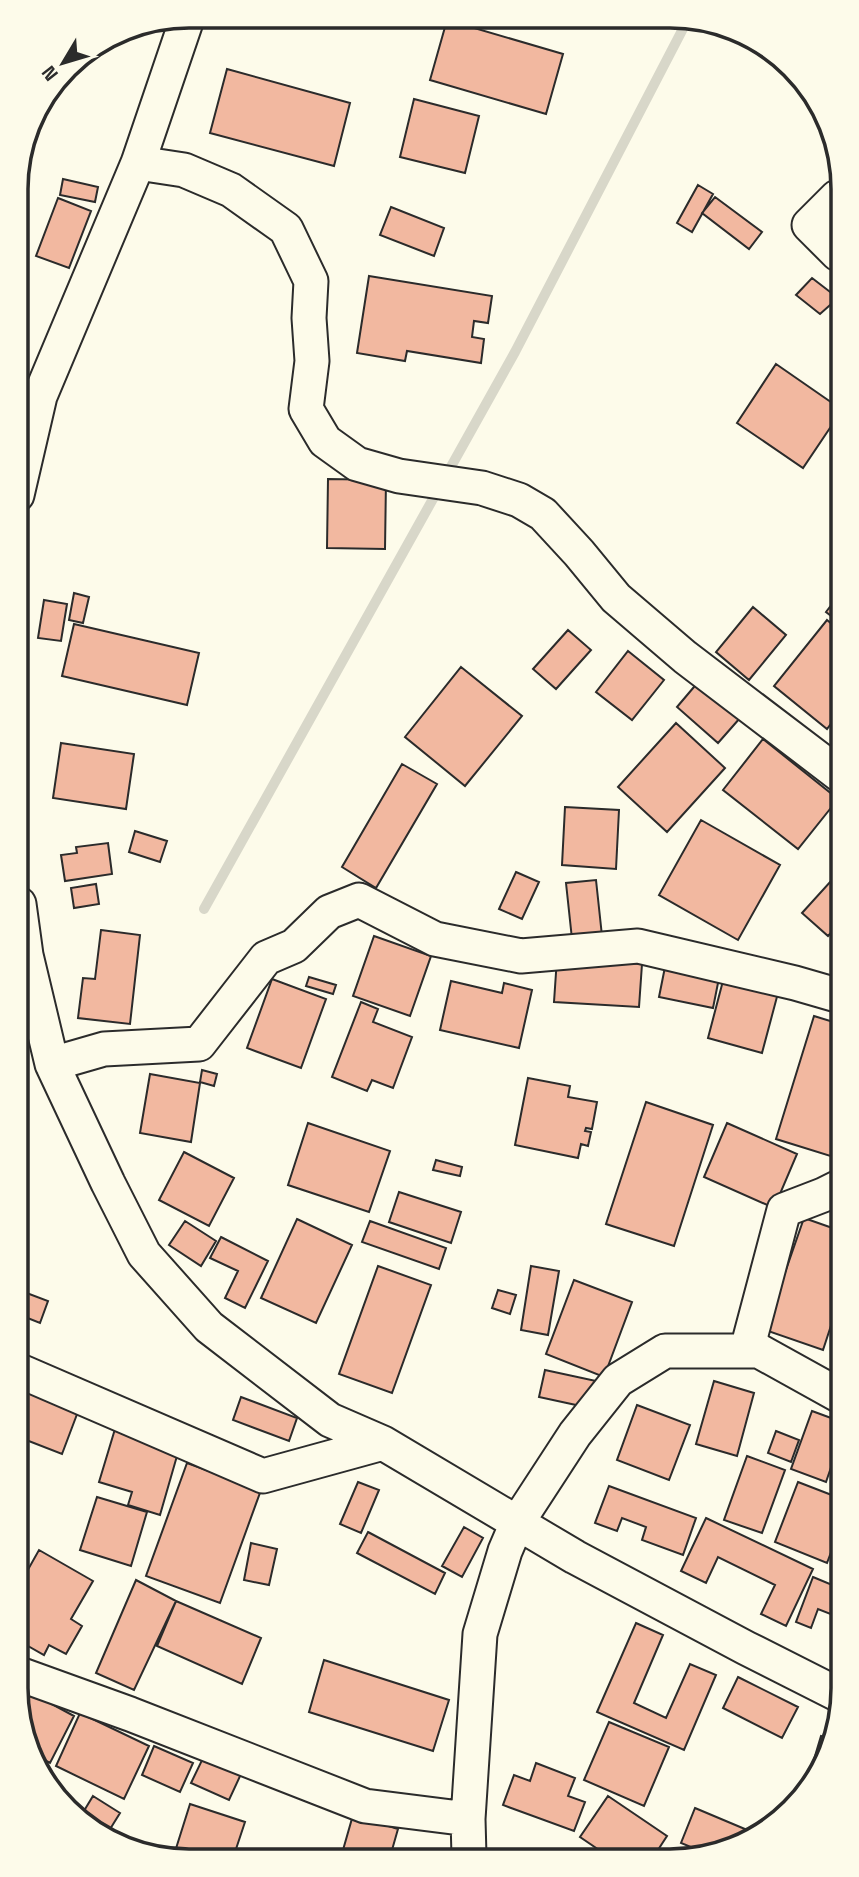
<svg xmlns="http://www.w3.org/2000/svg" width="859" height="1877" viewBox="0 0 859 1877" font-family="'Space Grotesk',sans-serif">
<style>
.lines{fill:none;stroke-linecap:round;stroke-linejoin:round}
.stream{stroke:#d8d7c9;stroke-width:10}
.building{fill:#f2b8a0;stroke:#2b2b2b;stroke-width:2}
.minor-casing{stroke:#2b2b2b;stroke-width:37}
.minor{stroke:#fdfbea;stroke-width:33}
.rim{fill:none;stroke:#2b2b2b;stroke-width:3.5}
</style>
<rect width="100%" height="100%" fill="#fdfbea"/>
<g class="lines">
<path class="stream" d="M204,909L515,352L688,19"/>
</g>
<path class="building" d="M447,20L563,54L546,114L430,80Z
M227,69L350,103L334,166L210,133Z
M414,99L479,116L465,173L400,157Z
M63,179L98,187L95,202L60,195Z
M698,185L713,194L692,232L677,223Z
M715,197L762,232L749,249L702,213Z
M58,198L91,211L69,268L36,256Z
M391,207L444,228L434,256L380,235Z
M369,276L492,296L488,323L474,321L472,337L484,339L481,363L407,351L405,361L357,353Z
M812,278L838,298L820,314L796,295Z
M776,364L838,407V416L803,468L737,423Z
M328,479L386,480L385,549L327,548Z
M74,593L89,597L83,623L69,620Z
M839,595V622L826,612Z
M44,600L67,604L61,641L38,638Z
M753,607L786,635L749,680L716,652Z
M827,620L839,630V713L827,729L774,686Z
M74,624L199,653L187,705L62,676Z
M568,630L591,650L556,689L533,669Z
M628,651L664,680L632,720L596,692Z
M461,667L522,716L465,786L405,737Z
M699,681L740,718L718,743L677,707Z
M676,723L725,768L667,832L618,787Z
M763,739L838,799L798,849L723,790Z
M61,743L134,754L126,809L53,798Z
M402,764L437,784L376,888L342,867Z
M565,807L619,810L616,869L562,865Z
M701,820L780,865L738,940L659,895Z
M135,831L167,841L160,862L129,852Z
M108,843L112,874L65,881L61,855L77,853L76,847Z
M840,871V923L828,936L802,913Z
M516,872L539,882L522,919L499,909Z
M596,880L602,936L572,939L566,883Z
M96,884L99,904L74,908L71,888Z
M101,930L140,935L130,1024L78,1018L83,978L95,979Z
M374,936L431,956L410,1016L353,996Z
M557,958L642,964L639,1007L554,1002Z
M666,962L720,973L713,1008L659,997Z
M309,977L336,985L333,994L306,986Z
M724,977L778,993L762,1053L708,1038Z
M272,979L326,999L301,1068L247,1048Z
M451,981L502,993L504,983L532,990L519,1048L440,1030Z
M361,1002L378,1009L373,1022L412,1037L393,1088L372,1080L367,1091L332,1077Z
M814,1016L840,1024V1159L776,1139Z
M202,1070L217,1074L214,1086L200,1082Z
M150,1074L200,1083L191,1142L140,1133Z
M528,1078L570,1086L568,1097L597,1102L592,1129L586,1128L585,1131L591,1132L588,1146L581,1144L578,1158L515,1145Z
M646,1102L713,1125L674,1246L606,1224Z
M308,1123L390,1151L369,1212L288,1185Z
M727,1123L797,1154L774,1208L704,1177Z
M184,1152L234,1178L209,1226L159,1200Z
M436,1160L462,1167L460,1176L433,1170Z
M399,1192L461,1212L451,1243L389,1222Z
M804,1218L841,1231V1295L823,1350L765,1330Z
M297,1219L352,1245L316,1323L261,1298Z
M185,1221L216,1241L201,1266L169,1245Z
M370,1221L446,1248L439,1269L362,1242Z
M221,1237L268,1261L245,1308L225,1298L238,1271L210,1258Z
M378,1266L431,1285L392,1393L339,1374Z
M531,1266L559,1271L548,1335L521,1330Z
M574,1280L632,1302L604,1377L546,1354Z
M498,1290L516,1295L510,1314L492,1308Z
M24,1292L48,1301L40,1323L20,1315V1302Z
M545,1370L596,1381L590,1408L539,1397Z
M714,1381L754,1393L737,1456L696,1444Z
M20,1384L82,1401L62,1454L21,1438Z
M241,1397L297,1418L289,1441L233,1420Z
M637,1405L690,1425L669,1480L617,1460Z
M812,1411L842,1422V1451L837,1450L826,1482L791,1469Z
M115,1429L179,1449L160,1515L128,1505L132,1492L99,1482Z
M776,1431L799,1440L791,1462L768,1453Z
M747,1456L785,1470L762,1533L724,1520Z
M187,1463L261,1490L220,1603L146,1576Z
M358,1482L379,1490L361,1533L340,1524Z
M798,1482L842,1499V1523L827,1563L775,1542Z
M609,1486L696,1518L683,1555L642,1540L646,1527L622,1518L617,1531L595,1523Z
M97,1497L147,1512L131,1566L80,1550Z
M706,1518L813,1569L786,1626L761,1614L775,1585L718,1557L706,1583L681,1571Z
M464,1527L483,1538L462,1577L442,1566Z
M368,1532L445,1573L435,1594L357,1553Z
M251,1543L277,1549L269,1585L244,1580Z
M39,1550L93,1581L71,1619L82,1626L66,1654L49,1645L44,1655L21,1642V1582Z
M813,1577L842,1589L833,1615L818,1609L811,1628L796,1622Z
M136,1580L176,1601L134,1690L96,1673Z
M176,1601L261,1638L242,1684L157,1646Z
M636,1623L663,1635L634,1703L666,1718L690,1664L716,1675L684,1750L597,1712Z
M324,1660L449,1700L433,1751L309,1712Z
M738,1677L798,1707L782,1738L723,1708Z
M24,1689L74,1716L50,1763L35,1755L22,1734V1693Z
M80,1713L149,1746L124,1799L56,1766Z
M609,1722L669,1747L644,1806L584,1780Z
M821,1736L834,1740L830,1754L821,1769L812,1766Z
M154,1746L193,1763L180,1792L142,1775Z
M204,1756L241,1774L229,1800L191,1783Z
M536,1763L575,1778L568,1796L585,1802L574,1831L503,1805L514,1775L530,1781Z
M93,1796L120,1813L107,1834L79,1819Z
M608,1796L667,1836L654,1856H608L580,1837Z
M190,1804L245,1822L233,1858H173Z
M695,1808L752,1832L716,1855H710L681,1843Z
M353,1815L398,1829L390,1857H341Z"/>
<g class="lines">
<g class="minor-casing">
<path id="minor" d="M138,163L184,170L231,190L286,229L311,281L309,318L312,361L306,409L325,441L357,464L399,476L482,488L519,500L543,514L579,553L616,598L685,657L840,775
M837,197L809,225L838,254
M17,495L40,396L138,163L188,16
M19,904L26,955L52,1064L108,1183L144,1254L209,1327L330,1420L383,1443L575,1557L746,1648L843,1697
M52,1064L104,1049L199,1044L266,958L294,946L329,912L359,900L435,939L521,956L638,946L795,983L840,996
M841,1186L823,1195L784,1210L749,1342L759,1351L842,1397
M20,1371L263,1476L383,1443
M22,1675L130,1714L365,1806L468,1819
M469,1856L468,1819L480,1634L505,1551L517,1523L575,1434L618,1380L665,1351H759"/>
</g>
<use href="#minor" class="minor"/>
</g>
<path d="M0 0H859V1877H0ZM189 28H670A161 161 0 0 1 831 189V1688A161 161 0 0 1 670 1849H189A161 161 0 0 1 28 1688V189A161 161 0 0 1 189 28Z" fill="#fdfbea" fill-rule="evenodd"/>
<path class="rim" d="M189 28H670A161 161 0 0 1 831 189V1688A161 161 0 0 1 670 1849H189A161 161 0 0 1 28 1688V189A161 161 0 0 1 189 28Z"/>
<g transform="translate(63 63) rotate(232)" stroke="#fdfbea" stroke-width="5" paint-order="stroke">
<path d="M0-5L12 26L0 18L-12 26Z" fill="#2b2b2b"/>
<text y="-10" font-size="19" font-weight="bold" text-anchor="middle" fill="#2b2b2b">N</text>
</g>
</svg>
